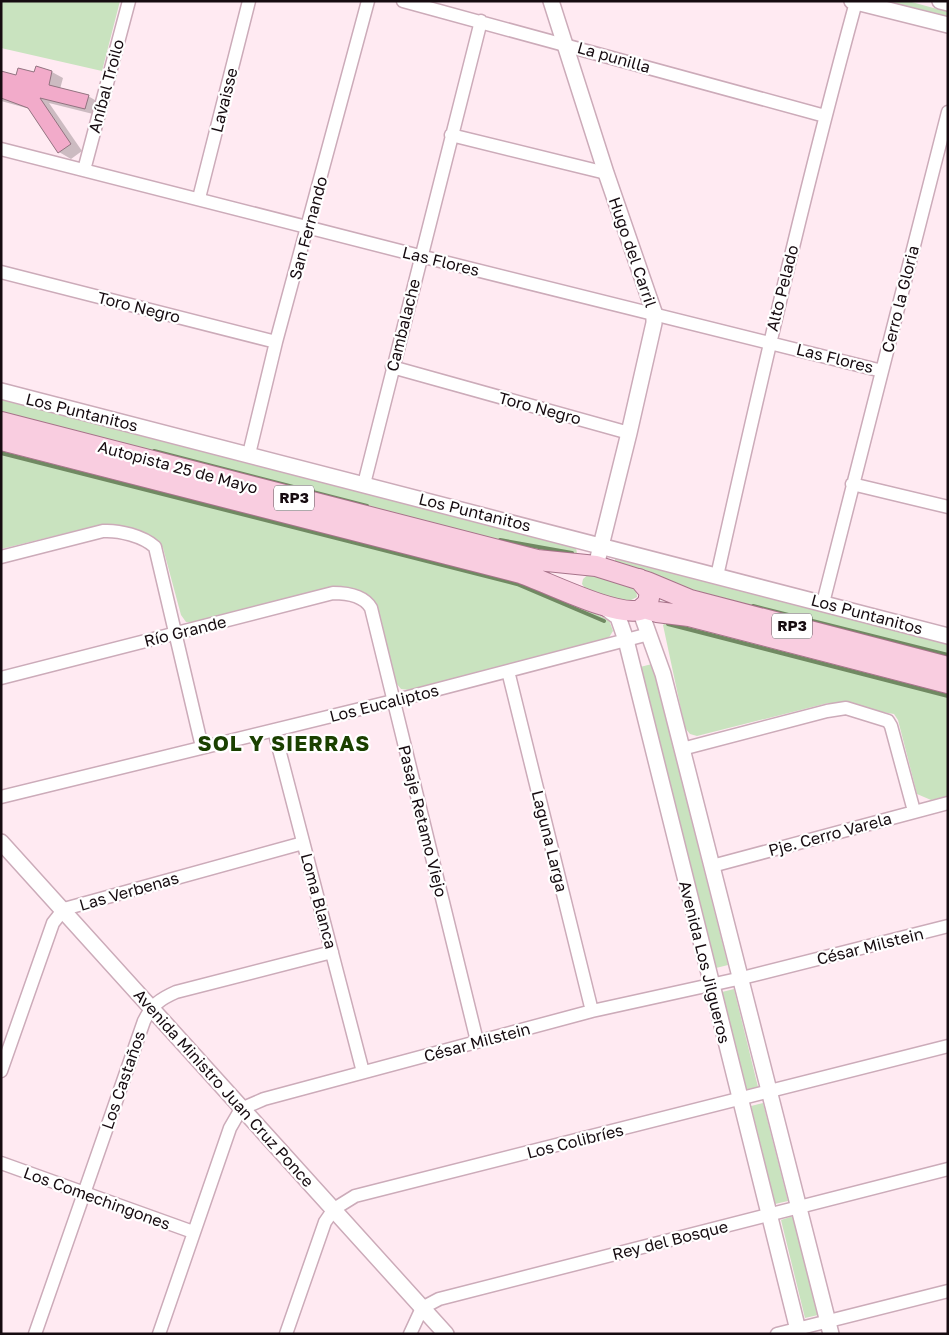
<svg xmlns="http://www.w3.org/2000/svg" width="949" height="1335" viewBox="0 0 949 1335" font-family="'Golos Text',sans-serif">
<style>
.green{fill:#c9e3bf}
.shadow{fill:#0003}
.lines{fill:none;stroke-linecap:round;stroke-linejoin:round}
.stream{stroke:#708962;stroke-width:4}
.building{fill:#f2abca;stroke:#927380}
.minor-casing{stroke:#ccabb9;stroke-width:15}
.tertiary-casing{stroke:#ccabb9;stroke-width:18}
.primary-casing{stroke:#a7738a;stroke-width:22}
.minor{stroke:#fff;stroke-width:12}
.tertiary{stroke:#fff;stroke-width:15}
.primary{stroke:#f9cde0;stroke-width:20}
.labels{text-anchor:middle;stroke-width:4.5;stroke-linejoin:round;paint-order:stroke}
.shield{fill:#fff;stroke:#5c5458;stroke-width:1}
.shield-label{font-size:15px;font-weight:bold;fill:#160b10}
.street-label{font-size:16px;fill:#160b10;stroke:#fff}
.district-label{font-size:21px;font-weight:bold;letter-spacing:1px;fill:#1a4000;stroke:#fff}
</style>
<rect width="100%" height="100%" fill="#ffeaf2"/>
<path class="green" d="M1,1H120L102,71L1,48Z
M882,1H908L948,12V18Z
M1,397L576,547L577,554L565,557L1,415Z
M1,448L527,582L609,620L613,631L608,639L410,690L401,689L396,683L374,600C365,592 348,586 336,586L194,622H186L181,615L163,548L156,539L149,536L104,524L1,549Z
M615,557L948,640V659L711,600L615,563Z
M590,573L636,589L637,597L627,602L587,591L582,584L583,579Z
M667,621L948,693V796L931,800L917,794L898,720L894,714L828,703L697,736L690,734L685,728L663,625Z
M652,664L728,965L716,968L640,667Z
M734,989L758,1087L746,1090L722,992Z
M763,1103L788,1201L775,1204L751,1106Z
M793,1216L818,1315L805,1318L781,1220Z"/>
<path class="shadow" d="M1,72L17,76L52,72L63,78L60,89L88,96L100,103L97,115L49,103L82,151L71,159L59,152L30,109L1,101Z"/>
<g class="lines">
<path class="stream" d="M154,451L367,506
M1,453L517,584L604,621
M500,540L572,553
M753,606L948,655
M668,624L948,696"/>
</g>
<path class="building" d="M36,66L52,71L49,85L89,95L85,109L40,98L71,144L58,153L28,108L1,98V71L16,75L18,68L34,72Z"/>
<g class="lines">
<g class="minor-casing">
<path id="minor" d="M403,1L825,116
M451,135L606,173
M1,149L420,256L882,371
M84,170L129,1
M199,198L249,1
M1,272L276,342
M392,367L629,433
M249,454L276,342L368,1
M364,484L481,21
M852,484L948,507
M1,557L103,531C119,530 143,536 155,547L202,747
M717,576C760,384 804,192 856,2
M823,603L948,112
M508,671L592,1011
M1,678L333,593C347,593 364,596 371,608L477,1041
M274,730L363,1072
M682,749L827,711L846,708L888,721L891,726L914,811
M1,797L393,701L649,634
M712,866L948,803
M1,1071L53,923L64,909L303,843
M1,1163L193,1232
M35,1334L144,1021C152,1005 160,999 176,992L332,952
M159,1334L230,1128L241,1109L264,1099L592,1011L742,978L948,926
M286,1334L325,1222L334,1209L355,1196L948,1046
M410,1334L422,1308L439,1299L948,1169
M777,1334L948,1291"/>
</g>
<g class="tertiary-casing">
<path id="tertiary" d="M551,1L606,173L654,312V323L629,433L596,566
M852,1L948,25
M940,1L948,3
M1,391L948,636
M604,607L618,617L626,640L799,1334
M640,610L663,674L831,1334
M1,842L446,1334"/>
</g>
<g class="primary-casing">
<path id="primary" d="M1,422L537,560L596,566L647,582L690,600L948,667
M1,440L521,573C547,582 616,617 640,610L648,603L650,592L639,579
M644,608L657,612L689,616L948,683"/>
</g>
<use href="#minor" class="minor"/>
<use href="#tertiary" class="tertiary"/>
<use href="#primary" class="primary"/>
</g>
<g class="labels">
<g class="shield">
<rect x="274" y="485.5" width="40" height="25" rx="4"/>
<rect x="772" y="613.5" width="40" height="25" rx="4"/>
</g>
<g class="shield-label">
<text x="294" y="503">RP3</text>
<text x="792" y="631">RP3</text>
</g>
<g class="street-label">
<text transform="translate(614 57) rotate(16)" y="6">La punilla</text>
<text transform="translate(106 86) rotate(-75)" y="6">Aníbal Troilo</text>
<text transform="translate(224 100) rotate(-76)" y="6">Lavaisse</text>
<text transform="translate(308 228) rotate(-75)" y="6">San Fernando</text>
<text transform="translate(633 252) rotate(71)" y="6">Hugo del Carril</text>
<text transform="translate(441 261) rotate(14)" y="6">Las Flores</text>
<text transform="translate(782 288) rotate(-76)" y="6">Alto Pelado</text>
<text transform="translate(900 299) rotate(-76)" y="6">Cerro la Gloria</text>
<text transform="translate(139 307) rotate(14)" y="6">Toro Negro</text>
<text transform="translate(403 325) rotate(-76)" y="6">Cambalache</text>
<text transform="translate(835 358) rotate(14)" y="6">Las Flores</text>
<text transform="translate(540 408) rotate(15)" y="6">Toro Negro</text>
<text transform="translate(82 412) rotate(14)" y="6">Los Puntanitos</text>
<text transform="translate(178 467) rotate(15)" y="6">Autopista 25 de Mayo</text>
<text transform="translate(475 512) rotate(14)" y="6">Los Puntanitos</text>
<text transform="translate(867 614) rotate(15)" y="6">Los Puntanitos</text>
<text transform="translate(185 631) rotate(-14)" y="6">Río Grande</text>
<text transform="translate(384 703) rotate(-14)" y="6">Los Eucaliptos</text>
<text transform="translate(423 821) rotate(76)" y="6">Pasaje Retamo Viejo</text>
<text transform="translate(830 834) rotate(-15)" y="6">Pje. Cerro Varela</text>
<text transform="translate(550 841) rotate(76)" y="6">Laguna Larga</text>
<text transform="translate(129 891) rotate(-16)" y="6">Las Verbenas</text>
<text transform="translate(319 901) rotate(75)" y="6">Loma Blanca</text>
<text transform="translate(870 946) rotate(-14)" y="6">César Milstein</text>
<text transform="translate(705 962) rotate(76)" y="6">Avenida Los Jilgueros</text>
<text transform="translate(477 1042) rotate(-15)" y="6">César Milstein</text>
<text transform="translate(123 1080) rotate(-71)" y="6">Los Castaños</text>
<text transform="translate(224 1088) rotate(48)" y="6">Avenida Ministro Juan Cruz Ponce</text>
<text transform="translate(575 1141) rotate(-14)" y="6">Los Colibríes</text>
<text transform="translate(97 1198) rotate(20)" y="6">Los Comechingones</text>
<text transform="translate(670 1240) rotate(-14)" y="6">Rey del Bosque</text>
</g>
<g class="district-label">
<text x="284" y="751">SOL Y SIERRAS</text>
</g>
</g>
<rect width="949" height="1335" fill="none" stroke="#160b10" stroke-width="5"/>
</svg>
